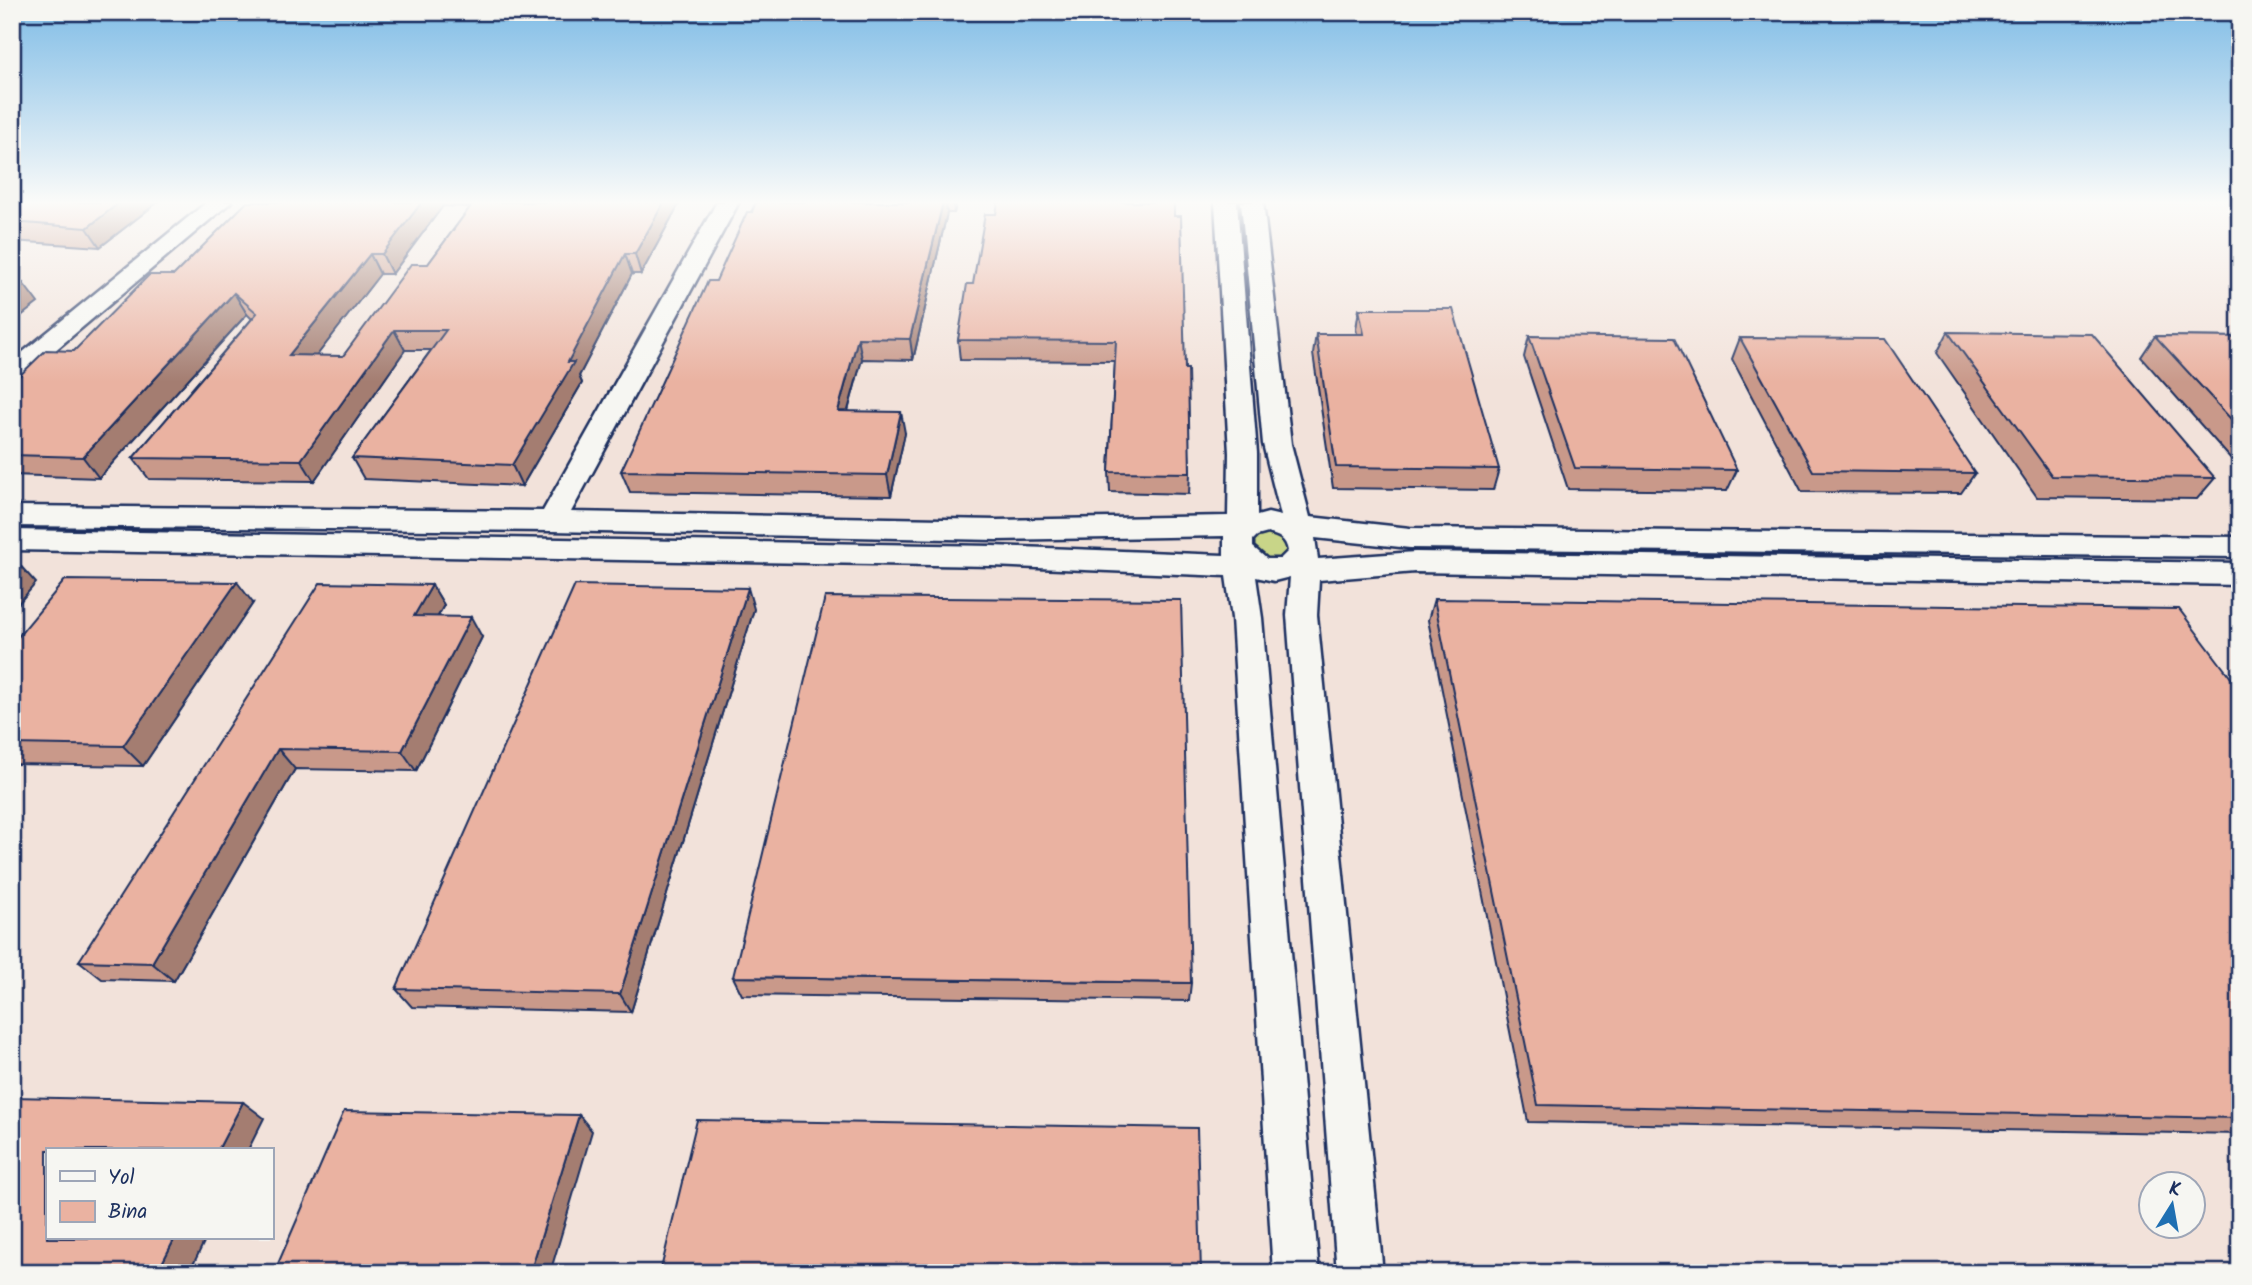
<svg xmlns="http://www.w3.org/2000/svg" width="2252" height="1285" viewBox="0 0 2252 1285" font-family="Kalam,sans-serif">
<style>
.built{fill:#f2e2da;fill-rule:evenodd}
.green{fill:#c8d588;stroke:#728273;stroke-width:2}
.lines{fill:none;stroke-linecap:round;stroke-linejoin:round}
.minor-casing{stroke:#1b2f5e;stroke-width:5}
.minor{fill:#f6f6f2;fill-rule:evenodd}
.wall{fill:#c9998a;stroke:#1b2f5e;stroke-width:2;fill-rule:evenodd}
.shaded-wall{fill:#a47d71;stroke:#1b2f5e;stroke-width:2}
.building{fill:#eab2a1;stroke:#1b2f5e;stroke-width:2}
</style>
<rect width="100%" height="100%" fill="#f6f6f2"/>
<filter id="ink" filterUnits="userSpaceOnUse"><feTurbulence type="fractalNoise" baseFrequency=".0143" numOctaves="2"/><feDisplacementMap in="SourceGraphic" scale="14" xChannelSelector="R" yChannelSelector="G"/><feConvolveMatrix kernelMatrix="1 2 1 2 8 2 1 2 1" color-interpolation-filters="sRGB"/></filter>
<g filter="url(#ink)">
<path class="built" d="M12,202H2240V1273H12ZM47,1150H271V1238H47ZM2150,1184H2192V1226H2150Z"/>
<path class="green" d="M1269,532L1281,535L1290,551C1280,561 1272,561 1258,558L1250,541L1257,535Z"/>
<g class="lines">
<g class="minor-casing">
<path id="minor" d="M207,202H231L21,379L12,382V361Z
M717,202H739L571,512L997,520L1228,516L1229,453L1215,202H1237L1257,453V516L1268,513L1281,516L1263,444L1241,202H1263L1291,444L1310,517L1410,528L2240,537V557L1410,548L1315,538L1318,559L1415,552L2240,563V585L1415,572L1319,580L1317,615L1383,1273H1337L1287,615L1290,577L1274,581L1256,577L1262,618L1319,1273H1273L1232,618L1226,576L992,566L12,550V530L992,546L1224,555V536L997,540L552,531L12,526V506L543,511ZM1268,533C1279,536 1286,539 1288,551L1280,559H1267L1253,547V540L1257,536Z"/>
</g>
<use href="#minor" class="minor"/>
</g>
<path class="wall" d="M12,202H158L100,247L12,241Z
M247,202H680L641,274H632L579,376L582,383L522,486L364,479L352,458L431,350H405L314,481L149,479L133,458L252,319L247,314L99,478L12,475V383L74,351L174,275ZM443,206L470,207L428,264L343,356H316L380,274H392Z
M756,202H957L954,213H947L913,360L862,359L848,411L905,433L891,496L630,492L621,471Z
M1174,216L1185,369L1190,473L1189,494L1110,492L1109,472L1115,361L960,360L958,340L973,284Z
M1359,309L1499,469L1493,490L1333,488L1313,354L1316,334H1357L1356,329Z
M1948,332L2215,478L2197,499L2037,497L1937,353Z
M1529,336L1737,470L1727,491L1568,489L1524,357Z
M2155,336L2240,337V469L2141,357Z
M1740,338L1975,473L1961,493L1802,492L1732,359Z
M432,585L444,605L438,616L482,637L416,771L295,769L174,981L102,979L79,961Z
M1434,599L2240,690V1134L1528,1122L1428,620Z
M253,603L143,766L12,764V644Z
M754,609L631,1012L412,1007L396,989Z
M733,977L1191,983L1189,1001L742,995Z"/>
<path class="shaded-wall" d="M120,202H158L100,247L87,228Z
M422,202H441L443,206L392,274L382,254Z
M664,202H680L641,274L635,254Z
M943,202H946L947,213L913,360L910,339Z
M953,202H957L954,213Z
M370,254L380,274L301,376L289,355Z
M625,254L632,274L579,376L582,383L522,486L512,465Z
M23,283L38,303L12,323V291Z
M234,293L247,314L99,478L83,457Z
M394,330L405,350L314,481L301,460Z
M858,338L862,359L842,432L838,411Z
M901,412L905,433L891,496L887,475Z
M17,562L36,583L12,611V568Z
M237,582L253,603L143,766L123,746Z
M432,585L444,605L427,636L414,616Z
M748,588L754,609L631,1012L620,994Z
M471,617L482,637L416,771L402,751Z
M278,749L295,769L174,981L152,963Z
M243,1102L264,1118L248,1150H218Z
M579,1115L592,1131L550,1273H530Z
M175,1238H206L189,1273H157Z"/>
<path class="building" d="M12,202H120L87,228L12,222Z
M247,202H422L382,254H370L289,355L343,356L411,264H428L474,202H664L635,254H625L568,362H574L512,465L352,458L446,330H394L301,460L133,458L257,313L234,293L83,457L12,455V383L46,350L74,351L149,275H174Z
M756,202H943L910,339L858,338L838,411L901,412L887,475L621,471L708,281H716L747,212H752Z
M998,202H1174V216H1181L1185,369H1188L1190,473L1109,472L1116,341L958,340L967,284H973L985,214H996Z
M12,282L23,283L12,291Z
M1359,309H1453L1499,469L1336,467L1316,334H1364Z
M1948,332L2092,334L2215,478L2052,476Z
M1529,336L1674,338L1737,470L1575,468Z
M2155,336L2240,337V429Z
M1740,338L1885,339L1975,473L1813,471Z
M65,580L237,582L123,746L12,744V644Z
M320,583L432,585L414,616L471,617L402,751L278,749L152,963L79,961Z
M575,585L748,588L620,994L396,989Z
M825,597L1181,600L1191,983L733,977Z
M1434,599L2179,609L2240,690V1118L1538,1105Z
M12,1097L243,1102L218,1150H47V1238H175L157,1273H12Z
M344,1111L579,1115L530,1273H274Z
M697,1120L1197,1128L1201,1273H660Z"/>
</g>
<linearGradient id="sky" x2="0" y2="1"><stop stop-color="#7fbce6"/><stop offset="0.53" stop-color="#fbfbf9"/><stop offset="1" stop-color="#fbfbf9" stop-opacity="0"/></linearGradient>
<rect width="2252" height="382" fill="url(#sky)"/>
<rect width="2252" height="1285" fill="none" stroke="#f6f6f2" stroke-width="42"/>
<rect x="21" y="21" width="2210" height="1243" fill="none" stroke="#1b2f5e" stroke-width="2.5" filter="url(#ink)"/>
<rect x="46" y="1148" width="228" height="91" fill="#f6f6f2" stroke="#9ea6b7" stroke-width="2"/>
<rect x="60" y="1171" width="35" height="10" fill="#f6f6f2" stroke="#9ea6b7" stroke-width="2"/>
<text x="108" y="1184" font-size="21" fill="#1b2f5e">Yol</text>
<rect x="60" y="1201" width="35" height="21" fill="#eab2a1" stroke="#9ea6b7" stroke-width="2"/>
<text x="108" y="1218" font-size="21" fill="#1b2f5e">Bina</text>
<g transform="translate(2172 1205) rotate(11)"><circle r="33" fill="#f6f6f2" stroke="#9ea6b7" stroke-width="2"/>
<path d="M0-5L12 26L0 18L-12 26Z" fill="#1f6fb2"/>
<text y="-10" font-size="19" font-weight="bold" text-anchor="middle" fill="#1b2f5e">K</text>
</g>
</svg>
